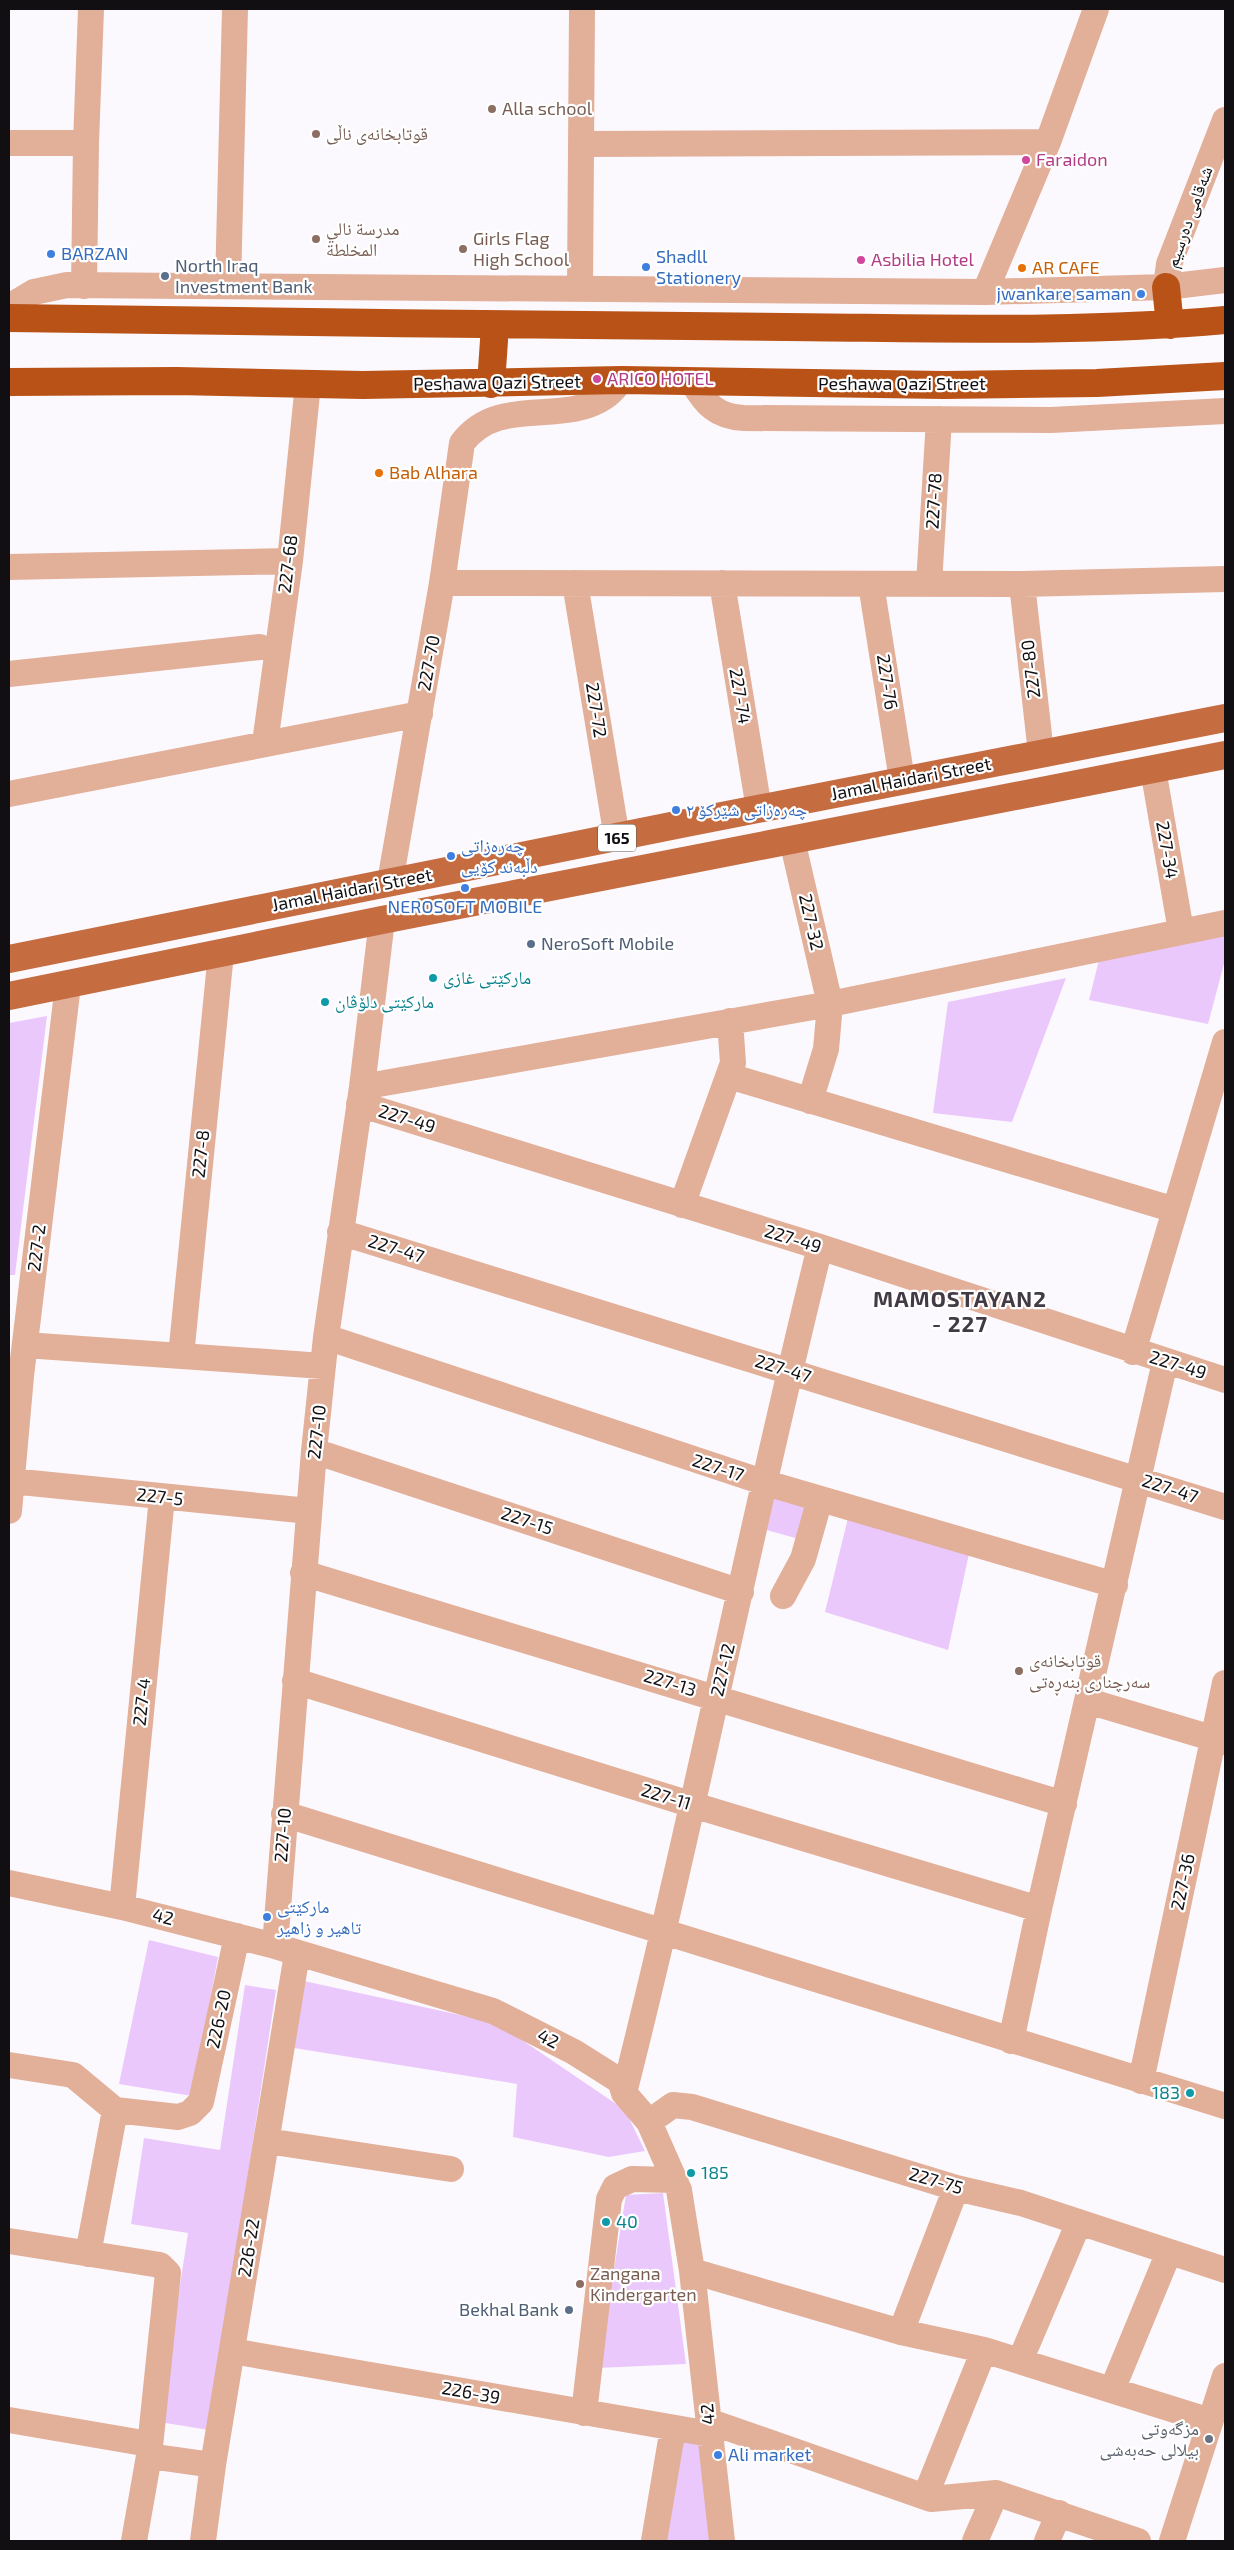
<svg xmlns="http://www.w3.org/2000/svg" width="1234" height="2550" viewBox="0 0 1234 2550" font-family="'Exo 2','Noto Naskh Arabic',sans-serif">
<style>
.green{fill:#ebc8fc}
.lines{fill:none;stroke-linecap:round;stroke-linejoin:round}
.minor{stroke:#e2af99;stroke-width:26}
.major{stroke:#c56c41;stroke-width:28}
.highway{stroke:#b95216;stroke-width:28}
.education-dot{fill:#8d6e63;stroke:#fff;stroke-width:2}
.hotel-dot{fill:#d1479c;stroke:#fff;stroke-width:2}
.shop-dot{fill:#3f7fe0;stroke:#fff;stroke-width:2}
.food-dot{fill:#e8710a;stroke:#fff;stroke-width:2}
.service-dot{fill:#5c6f8a;stroke:#fff;stroke-width:2}
.culture-dot{fill:#0f9aa8;stroke:#fff;stroke-width:2}
.worship-dot{fill:#6b7280;stroke:#fff;stroke-width:2}
.labels{text-anchor:middle;stroke-width:4.5;stroke-linejoin:round;paint-order:stroke}
.shield{fill:#fff;stroke:#585759;stroke-width:1}
.shield-label{font-size:16px;font-weight:bold;fill:#110f12}
.education-label{font-size:18px;fill:#785e54;stroke:#fff;text-anchor:start}
.hotel-label{font-size:18px;fill:#b23c85;stroke:#fff;text-anchor:start}
.street-label{font-size:18px;fill:#110f12;stroke:#fff}
.shop-label{font-size:18px;fill:#366cbe;stroke:#fff;text-anchor:start}
.service-label{font-size:18px;fill:#4e5e75;stroke:#fff;text-anchor:start}
.food-label{font-size:18px;fill:#c56008;stroke:#fff;text-anchor:start}
.culture-label{font-size:18px;fill:#0d838f;stroke:#fff;text-anchor:start}
.worship-label{font-size:18px;fill:#5b616d;stroke:#fff;text-anchor:end}
.district-label{font-size:22px;font-weight:bold;letter-spacing:1px;fill:#423b45;stroke:#fff}
</style>
<rect width="100%" height="100%" fill="#fcf9fe"/>
<path class="green" d="M1225,929V960L1208,1024L1089,1000L1101,952Z
M1066,978L1012,1122L933,1113L948,1002Z
M47,1016L15,1275H9V1023Z
M771,1492L806,1499L799,1539L763,1529Z
M848,1518L969,1554L948,1650L825,1612Z
M149,1940L218,1957L192,2096L119,2084Z
M304,1981L497,2023L625,2110L645,2151L609,2157L513,2137L517,2084L294,2048Z
M245,1985L276,1990L209,2430L159,2422L188,2233L131,2224L144,2138L220,2150Z
M663,2193L686,2364L598,2368L626,2195Z
M680,2438L701,2443L711,2541H663Z"/>
<g class="lines">
<path class="minor" d="M9,143H86
M582,144L1048,142
M228,285L235,9
M84,286L86,143L91,9
M1166,287L1169,264L1225,120
M580,289L582,9
M985,292L1048,142L1096,9
M9,307L34,292L67,285L985,292L1166,287L1225,280
M692,381C705,404 717,417 744,418L1051,420L1225,411
M9,567L290,561
M442,583L1022,584L1225,579
M575,583L617,838
M722,583L759,809
M871,584L902,780
M929,584L939,419
M1022,584L1041,753
M9,674L260,647
M265,743L290,561L308,384
M1153,769L1181,931
M9,794L420,714
M792,840L830,1004L826,1049L810,1101
M390,882L442,583L462,443C499,394 562,427 606,396C612,392 617,385 622,380
M729,1076L1175,1210
M362,1087L830,1004L1225,923
M359,1104L820,1247L1225,1380
M682,1205L733,1063L730,1021
M340,1232L1225,1507
M326,1337L766,1483L1115,1585
M25,1345L323,1366
M1133,1352L1225,1042
M181,1356L221,953
M314,1451L741,1592
M11,1481L309,1511
M9,1511L21,1376L68,985
M303,1573L1064,1804
M783,1596L803,1559L820,1499
M295,1681L693,1805L1039,1909
M1088,1701L1225,1742
M284,1814L1225,2106
M9,1883L122,1907L275,1946L493,2011L574,2052L620,2081L624,2093L649,2122L679,2190L692,2271L722,2541
M122,1907L162,1497
M275,1946L314,1451L326,1337L362,1087L382,920
M1011,2041L1039,1909L1165,1362
M9,2065L73,2075L115,2110L178,2117L190,2113L201,2102L237,1936
M1141,2081L1225,1683
M624,2093C695,1812 750,1528 820,1247
M649,2122L673,2105L692,2107L956,2188L1021,2203L1225,2270
M267,2141L451,2169
M9,2241L160,2265L168,2273L149,2456L134,2541
M88,2254L115,2110
M692,2271L901,2332L984,2350L1210,2421
M901,2332L956,2188
M232,2351L710,2434
M1020,2361L1079,2222
M1112,2390L1169,2252
M584,2413L609,2199L615,2187L632,2179L675,2180
M9,2420L149,2444
M708,2421L931,2499L996,2493L1138,2541
M149,2456L213,2465
M925,2497L984,2350
M203,2541L213,2465L297,1954
M654,2541L673,2428
M975,2541L996,2493
M1047,2541L1059,2513
M1172,2541L1225,2376"/>
<path class="major" d="M9,959L686,823L1225,718
M9,996L382,920L1225,755"/>
<path class="highway" d="M1166,287L1170,325
M9,318C268,321 526,326 785,327C932,328 1079,333 1225,320
M9,382L177,381L363,385L622,380L944,385L1097,383L1225,376
M491,384L495,326"/>
</g>
<g class="education-dot">
<circle cx="492" cy="109" r="5"/>
<circle cx="316" cy="134" r="5"/>
<circle cx="316" cy="239" r="5"/>
<circle cx="463" cy="249" r="5"/>
<circle cx="1019" cy="1671" r="5"/>
<circle cx="580" cy="2284" r="5"/>
</g>
<g class="hotel-dot">
<circle cx="1026" cy="160" r="5"/>
<circle cx="861" cy="260" r="5"/>
<circle cx="597" cy="379" r="5"/>
</g>
<g class="shop-dot">
<circle cx="51" cy="254" r="5"/>
<circle cx="646" cy="267" r="5"/>
<circle cx="1141" cy="294" r="5"/>
<circle cx="676" cy="810" r="5"/>
<circle cx="451" cy="856" r="5"/>
<circle cx="465" cy="888" r="5"/>
<circle cx="267" cy="1917" r="5"/>
<circle cx="718" cy="2455" r="5"/>
</g>
<g class="food-dot">
<circle cx="1022" cy="268" r="5"/>
<circle cx="379" cy="473" r="5"/>
</g>
<g class="service-dot">
<circle cx="165" cy="276" r="5"/>
<circle cx="531" cy="944" r="5"/>
<circle cx="569" cy="2310" r="5"/>
</g>
<g class="culture-dot">
<circle cx="433" cy="978" r="5"/>
<circle cx="325" cy="1002" r="5"/>
<circle cx="1190" cy="2093" r="5"/>
<circle cx="691" cy="2173" r="5"/>
<circle cx="606" cy="2222" r="5"/>
</g>
<circle class="worship-dot" cx="1209" cy="2439" r="5"/>
<g class="labels">
<rect class="shield" x="598" y="824.5" width="38" height="27" rx="4"/>
<g class="shield-label">
<text x="617" y="844">165</text>
</g>
<g class="education-label">
<text x="502" y="115">Alla school</text>
<text x="326" y="140">قوتابخانەی ناڵی</text>
<text x="326" y="235">مدرسة نالي<tspan x="326" dy="21">المخلطة</tspan></text>
<text x="473" y="245">Girls Flag<tspan x="473" dy="21">High School</tspan></text>
<text x="1029" y="1667">قوتابخانەی<tspan x="1029" dy="21">سەرچناری بنەڕەتی</tspan></text>
<text x="590" y="2280">Zangana<tspan x="590" dy="21">Kindergarten</tspan></text>
</g>
<g class="hotel-label">
<text x="1036" y="166">Faraidon</text>
<text x="871" y="266">Asbilia Hotel</text>
<text x="607" y="385">ARICO HOTEL</text>
</g>
<g class="street-label">
<text transform="translate(1189 217) rotate(-70)" y="6">شەقامی دەرسیم</text>
<text transform="translate(497 383) rotate(-1)" y="6">Peshawa Qazi Street</text>
<text x="902" y="390">Peshawa Qazi Street</text>
<text transform="translate(934 501) rotate(-87)" y="6">227-78</text>
<text transform="translate(288 564) rotate(-83)" y="6">227-68</text>
<text transform="translate(429 663) rotate(-80)" y="6">227-70</text>
<text transform="translate(1031 669) rotate(-97)" y="6">227-80</text>
<text transform="translate(887 682) rotate(81)" y="6">227-76</text>
<text transform="translate(740 696) rotate(80)" y="6">227-74</text>
<text transform="translate(596 710) rotate(81)" y="6">227-72</text>
<text transform="translate(911 779) rotate(-11)" y="6">Jamal Haidari Street</text>
<text transform="translate(1167 850) rotate(80)" y="6">227-34</text>
<text transform="translate(352 890) rotate(-11)" y="6">Jamal Haidari Street</text>
<text transform="translate(811 922) rotate(77)" y="6">227-32</text>
<text transform="translate(407 1119) rotate(17)" y="6">227-49</text>
<text transform="translate(201 1154) rotate(-84)" y="6">227-8</text>
<text transform="translate(793 1239) rotate(17)" y="6">227-49</text>
<text transform="translate(37 1248) rotate(-83)" y="6">227-2</text>
<text transform="translate(396 1249) rotate(17)" y="6">227-47</text>
<text transform="translate(1178 1365) rotate(17)" y="6">227-49</text>
<text transform="translate(783 1369) rotate(17)" y="6">227-47</text>
<text transform="translate(317 1432) rotate(-84)" y="6">227-10</text>
<text transform="translate(718 1468) rotate(18)" y="6">227-17</text>
<text transform="translate(1170 1489) rotate(18)" y="6">227-47</text>
<text transform="translate(160 1497) rotate(6)" y="6">227-5</text>
<text transform="translate(527 1521) rotate(18)" y="6">227-15</text>
<text transform="translate(723 1670) rotate(-77)" y="6">227-12</text>
<text transform="translate(670 1683) rotate(17)" y="6">227-13</text>
<text transform="translate(142 1702) rotate(-84)" y="6">227-4</text>
<text transform="translate(666 1797) rotate(17)" y="6">227-11</text>
<text transform="translate(283 1835) rotate(-86)" y="6">227-10</text>
<text transform="translate(1183 1882) rotate(-78)" y="6">227-36</text>
<text transform="translate(163 1917) rotate(14)" y="6">42</text>
<text transform="translate(219 2019) rotate(-78)" y="6">226-20</text>
<text transform="translate(548 2039) rotate(27)" y="6">42</text>
<text transform="translate(936 2181) rotate(16)" y="6">227-75</text>
<text transform="translate(249 2248) rotate(-81)" y="6">226-22</text>
<text transform="translate(471 2393) rotate(10)" y="6">226-39</text>
<text transform="translate(708 2414) rotate(-96)" y="6">42</text>
</g>
<g class="shop-label">
<text x="61" y="260">BARZAN</text>
<text x="656" y="263">Shadll<tspan x="656" dy="21">Stationery</tspan></text>
<text x="1131" y="300" text-anchor="end">jwankare saman</text>
<text x="686" y="816">چەرەزاتی شێرکۆ ٢</text>
<text x="461" y="852">چەرەزاتی<tspan x="461" dy="21">دڵبەند کۆیی</tspan></text>
<text x="465" y="913" text-anchor="middle">NEROSOFT MOBILE</text>
<text x="277" y="1913">ماركێتی<tspan x="277" dy="21">تاهیر و زاهیر</tspan></text>
<text x="728" y="2461">Ali market</text>
</g>
<g class="service-label">
<text x="175" y="272">North Iraq<tspan x="175" dy="21">Investment Bank</tspan></text>
<text x="541" y="950">NeroSoft Mobile</text>
<text x="559" y="2316" text-anchor="end">Bekhal Bank</text>
</g>
<g class="food-label">
<text x="1032" y="274">AR CAFE</text>
<text x="389" y="479">Bab Alhara</text>
</g>
<g class="culture-label">
<text x="443" y="984">ماركێتی غازی</text>
<text x="335" y="1008">ماركێتی دلۆڤان</text>
<text x="1180" y="2099" text-anchor="end">183</text>
<text x="701" y="2179">185</text>
<text x="616" y="2228">40</text>
</g>
<g class="worship-label">
<text x="1199" y="2435">مزگەوتی<tspan x="1199" dy="21">بیلالی حەبەشی</tspan></text>
</g>
<g class="district-label">
<text x="960" y="1307">MAMOSTAYAN2<tspan x="960" dy="25">- 227</tspan></text>
</g>
</g>
<rect width="1234" height="2550" fill="none" stroke="#110f12" stroke-width="20"/>
</svg>
